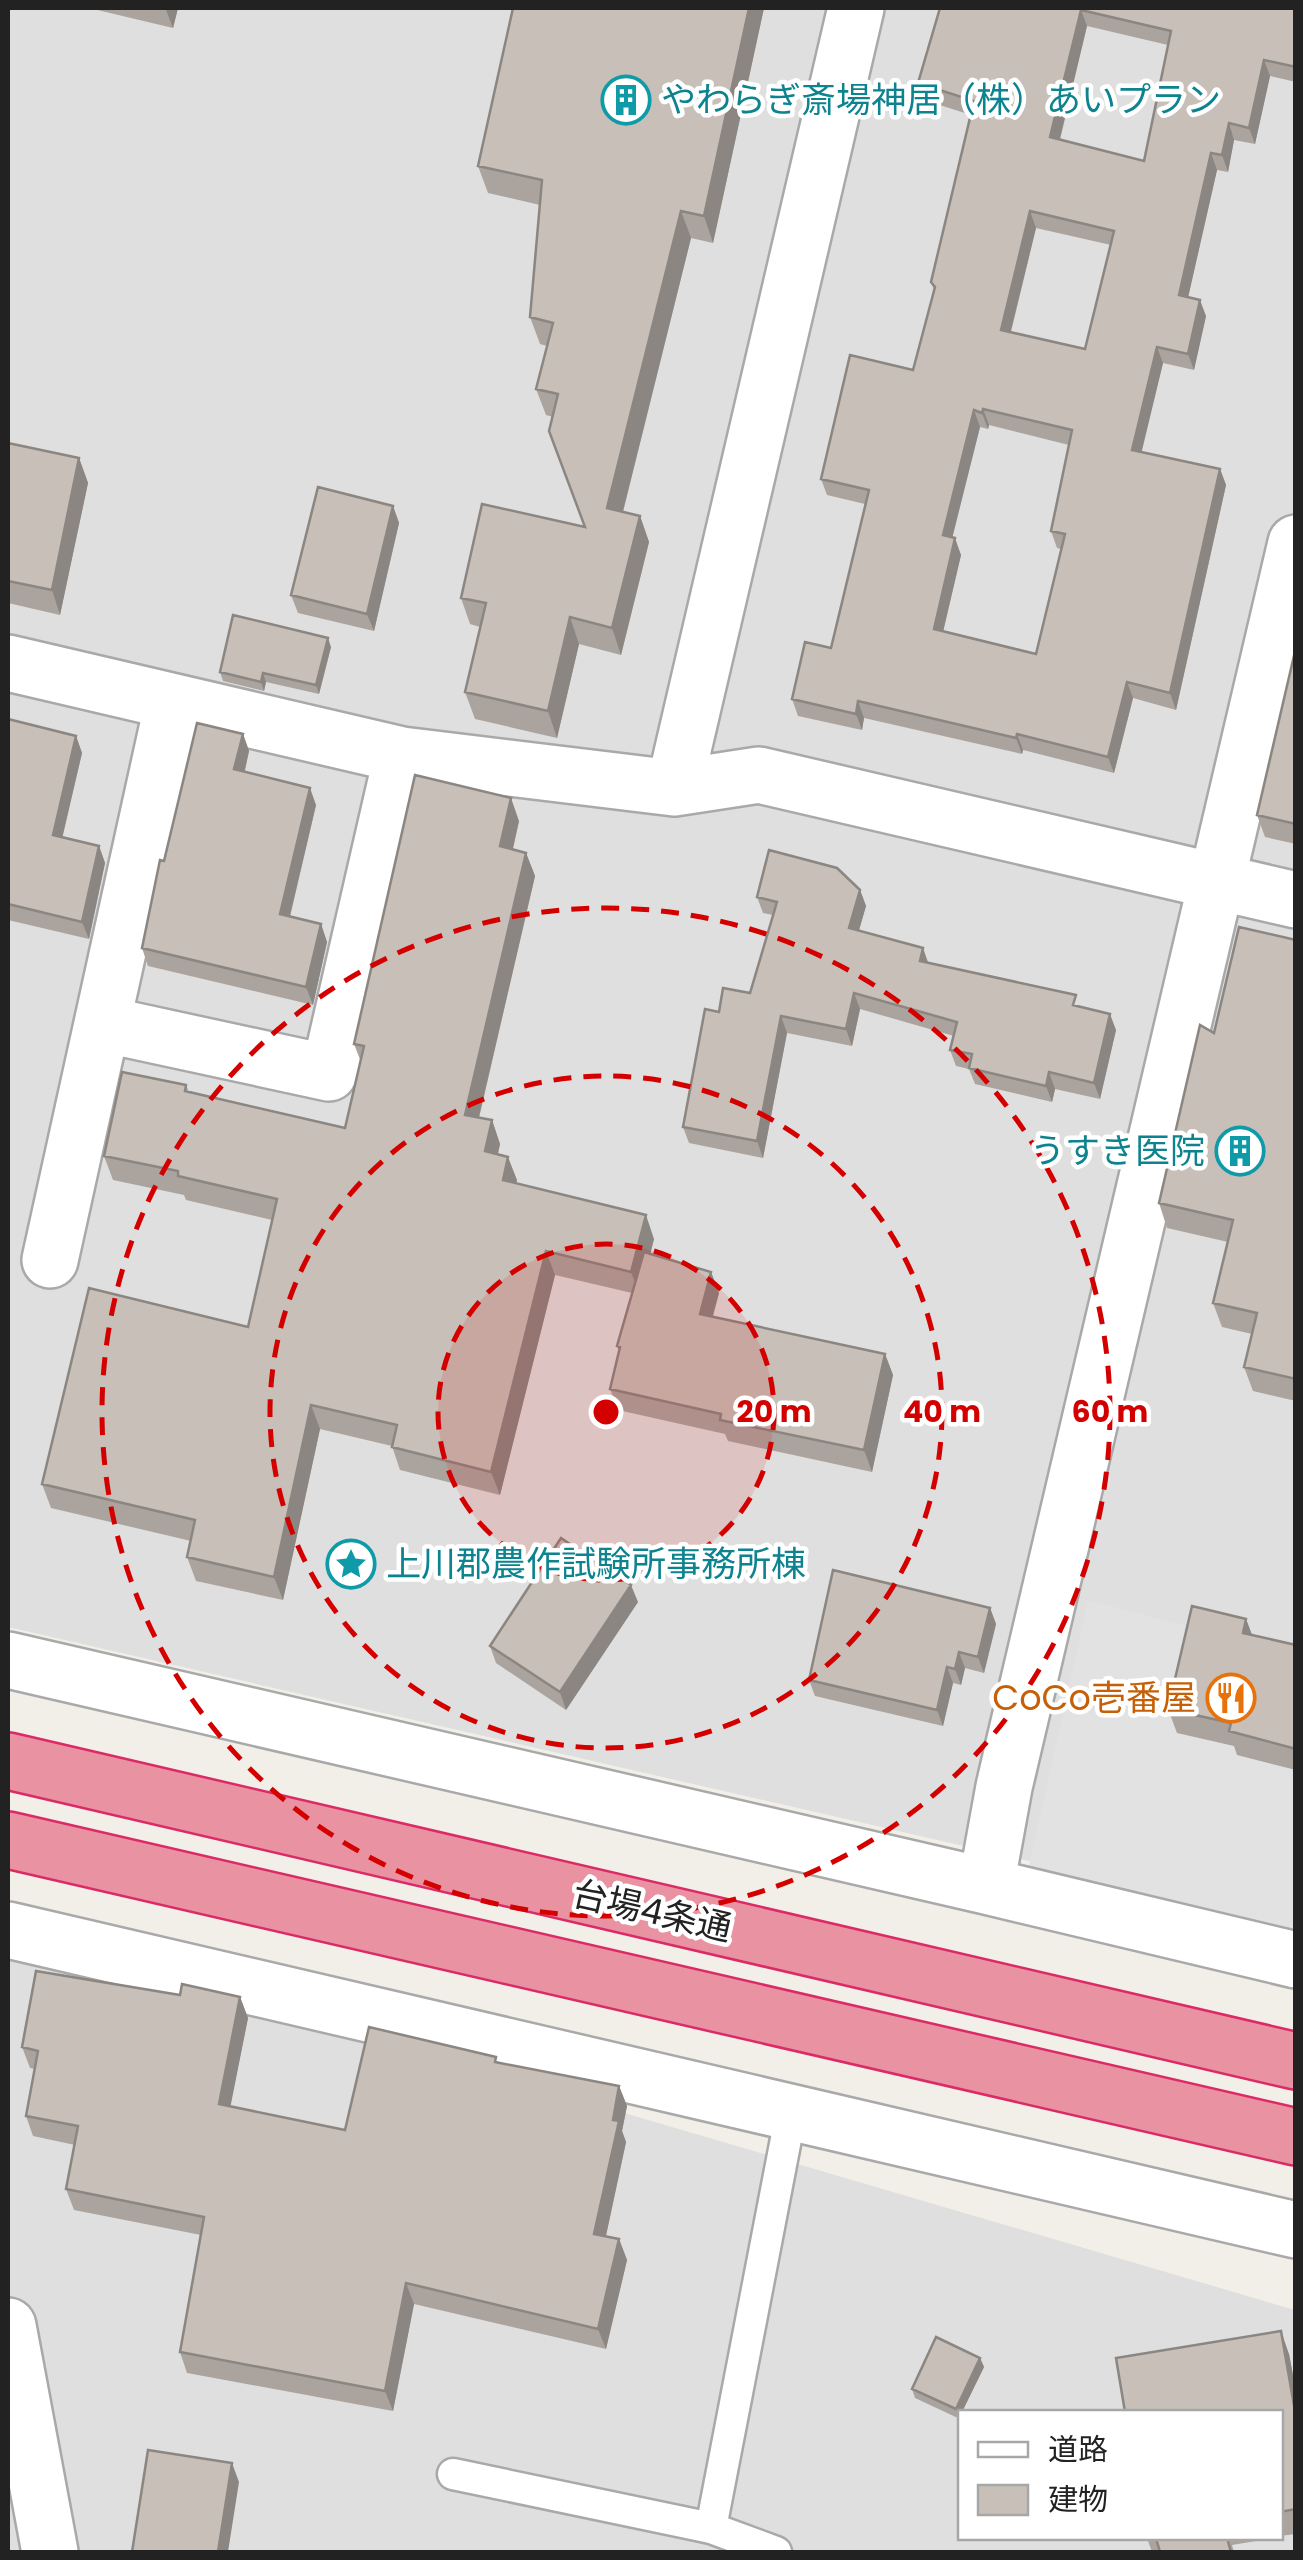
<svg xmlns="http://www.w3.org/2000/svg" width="1303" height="2560" viewBox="0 0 1303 2560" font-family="Poppins,'Noto Sans JP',sans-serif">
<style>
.residential{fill:#e0dfdf;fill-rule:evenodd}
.parking{fill:#e2e2e2}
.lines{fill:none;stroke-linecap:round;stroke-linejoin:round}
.lane-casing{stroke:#a9a9a9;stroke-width:35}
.street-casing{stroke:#a9a9a9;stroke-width:60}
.highway-casing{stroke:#dc2a67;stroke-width:60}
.lane{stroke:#fff;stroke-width:30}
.street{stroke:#fff;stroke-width:55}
.highway{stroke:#e892a2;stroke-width:55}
.wall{fill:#aba49e;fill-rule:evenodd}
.shaded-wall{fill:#8b8681}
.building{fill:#c7bfb8;stroke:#8b8681;stroke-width:2.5;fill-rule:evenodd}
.ring{fill:none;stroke:#d40000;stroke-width:5;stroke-dasharray:18 12}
.labels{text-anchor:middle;stroke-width:9;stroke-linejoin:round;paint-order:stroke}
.culture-label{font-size:35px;fill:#0d838f;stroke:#fff;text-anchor:start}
.food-label{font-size:35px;fill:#c56008;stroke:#fff;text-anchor:end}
.street-label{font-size:35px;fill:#222;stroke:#fff}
.centre{fill:#d40000;stroke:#fff;stroke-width:5}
.ring-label{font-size:30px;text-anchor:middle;font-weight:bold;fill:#d40000;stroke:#fff;stroke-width:9;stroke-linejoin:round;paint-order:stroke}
</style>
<rect width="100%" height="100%" fill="#f2efe9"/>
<path class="residential" d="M8,8H1295V1922L8,1627Z
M8,1932L1295,2310V2552H8ZM961,2412H1280V2538H961Z"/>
<path class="parking" d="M1088,1600L1201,1630L1240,1747L1295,1770V1931L1028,1871Z"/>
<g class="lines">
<g class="lane-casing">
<path id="lane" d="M453,2474L711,2528L776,2552
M711,2528L791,2113"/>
</g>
<g class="street-casing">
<path id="street" d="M8,663L402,755L674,788L759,775L1296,900
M674,788L856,8
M103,1024L329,1073L402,755
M50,1260L173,702
M8,1660L986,1886L1296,1960
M986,1886L1004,1787L1296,543
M8,1930L1296,2230
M8,2326L50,2552"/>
</g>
<g class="highway-casing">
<path id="highway" d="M8,1761L1296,2061
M8,1840L1296,2137"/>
</g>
<use href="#lane" class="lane"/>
<use href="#street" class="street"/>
<use href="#highway" class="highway"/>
</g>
<path class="wall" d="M89,8H178L173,28Z
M513,8H764L713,243L691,238L623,512L640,516L649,542L621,655L579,644L557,738L475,719L465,692L480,627L470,624L461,598L585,527L553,417L546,415L536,389L547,346L540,344L530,317L540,205L488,193L478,166Z
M940,8H1296V82L1270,76L1255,144L1234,140L1228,172L1217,170L1188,297L1206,316L1194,370L1163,363L1141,452L1220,469L1226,485L1176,710L1133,698L1114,773L1023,750L1022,754L864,718L862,730L798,716L792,699L831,648L865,504L827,495L821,479L913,370L934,290L931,282L971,115L924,100L918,83ZM1087,26L1168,45L1144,161L1060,140ZM1036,228L1111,245L1085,349L1011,332ZM989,425L1069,445L1051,531L1057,548L1061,549L1036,654L943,631L961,555L952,537L980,427L988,429Z
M8,443L79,458L88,483L60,615L8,603Z
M393,506L399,523L374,631L298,613L291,595Z
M331,647L319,694L266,682L264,691L223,681L220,672Z
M1296,647V844L1265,837L1257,815Z
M8,719L76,736L82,753L62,837L99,846L105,863L89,939L8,920Z
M243,734L249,751L245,771L316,805L290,917L321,924L327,942L313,1005L148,966L142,948L164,861Z
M519,821L513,849L526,853L535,876L479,1118L492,1120L500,1144L498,1154L517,1180L516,1184L654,1239L650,1254L711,1272L719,1293L713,1317L885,1354L893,1375L872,1472L728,1441L725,1434L618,1410L610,1389L619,1351L617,1346L632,1293L555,1275L500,1495L400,1470L392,1446L320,1429L283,1600L196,1581L187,1557L191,1541L51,1508L42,1484L248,1327L272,1220L186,1200L184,1195L113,1180L104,1156L186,1085L189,1092L345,1128L361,1062L354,1044Z
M860,890L866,906L859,930L929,963L1080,1007L1116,1030L1100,1099L1055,1089L1052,1102L975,1084L969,1069L956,1066L950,1050L954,1036L860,1009L852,1046L787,1033L763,1158L689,1143L683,1127L719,1012L750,993L773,915L763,913L757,897Z
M1296,940V1401L1253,1391L1244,1367L1252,1334L1222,1327L1213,1303L1228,1242L1167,1228L1159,1203L1214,1033Z
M638,1602L566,1710L496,1663L490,1646Z
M990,1608L996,1624L984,1673L965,1668L961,1685L953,1683L943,1726L815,1696L809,1680Z
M1246,1619L1252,1635L1296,1645V1770L1237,1755L1234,1746L1177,1733L1168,1709Z
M180,1995L240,1997L248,2018L230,2106L345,2130L498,2062L619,2086L627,2106L622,2131L626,2142L606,2236L619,2239L627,2260L606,2349L414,2304L393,2411L187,2373L180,2352L201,2235L74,2210L66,2189L75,2145L33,2136L26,2116L35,2069L30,2068L22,2047Z
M1289,2354L1296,2391V2534L1280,2536V2412Z
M980,2358L984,2367L962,2412H960V2419L915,2398L912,2389Z
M1147,2538H1274L1232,2545L1234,2552H1152Z"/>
<path class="shaded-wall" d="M167,8H178L173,28L166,10Z
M749,8H764L713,243L704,216Z
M1081,10L1087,26L1056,154L1050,137Z
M1264,60L1270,76L1255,144L1249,128Z
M1229,123L1234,140L1228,172L1222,155Z
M1211,153L1217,170L1185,311L1179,295Z
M681,211L691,238L617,535L607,508Z
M1030,211L1036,228L1007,346L1001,330Z
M1200,300L1206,316L1194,370L1188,354Z
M1157,347L1163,363L1138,467L1132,450Z
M983,409L989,425L988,429L982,413Z
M974,410L980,427L949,551L943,535Z
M79,458L88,483L60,615L52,590Z
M1220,469L1226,485L1176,710L1170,693Z
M393,506L399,523L374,631L367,614Z
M640,516L649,542L621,655L612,628Z
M955,538L961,555L940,645L934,629Z
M570,617L579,644L557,738L548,711Z
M328,638L331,647L319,694L316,685Z
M263,673L266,682L264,691L261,682Z
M1127,682L1133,698L1114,773L1108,757Z
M858,701L864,718L862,730L856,714Z
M243,734L249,751L241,786L234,769Z
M1017,734L1023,750L1022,754L1016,738Z
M76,736L82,753L59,852L53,835Z
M310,788L316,805L286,932L280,914Z
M511,798L519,821L508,870L500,846Z
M99,846L105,863L89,939L82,922Z
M526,853L535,876L474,1138L465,1115Z
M860,890L866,906L855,944L849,928Z
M321,924L327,942L313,1005L306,987Z
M923,948L929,965L920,961Z
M854,993L860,1009L852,1046L846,1029Z
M1110,1014L1116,1030L1100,1099L1094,1083Z
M781,1016L787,1033L763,1158L757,1141Z
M1049,1072L1055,1089L1052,1102L1046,1086Z
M492,1120L500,1144L493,1175L485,1151Z
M508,1157L517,1180L511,1204L503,1180Z
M646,1215L654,1239L640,1295L631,1272Z
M546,1251L555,1275L500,1495L491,1472Z
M711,1272L719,1293L707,1335L700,1314Z
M885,1354L893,1375L872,1472L864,1450Z
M311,1405L320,1429L283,1600L274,1577Z
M631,1585L638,1602L566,1710L560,1692Z
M990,1608L996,1624L984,1673L978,1657Z
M1246,1619L1255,1643L1243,1633Z
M959,1652L965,1668L961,1685L955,1669Z
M947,1667L953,1683L943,1726L937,1710Z
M240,1997L248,2018L227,2124L219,2104Z
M619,2086L627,2106L622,2131L626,2142L602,2254L594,2234Z
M619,2239L627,2260L606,2349L598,2329Z
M406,2283L414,2304L393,2411L385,2391Z
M1281,2331L1289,2354L1296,2391V2417Z
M980,2358L984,2367L962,2412H960V2419L956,2409Z
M232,2463L239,2482L228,2552H218Z"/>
<path class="building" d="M513,8H749L704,216L681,211L607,508L640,516L612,628L570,617L548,711L465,692L486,603L461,598L482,504L585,527L549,431L558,394L536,389L553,323L530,317L542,180L478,166Z
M940,8H1296V67L1264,60L1249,128L1229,123L1222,155L1211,153L1179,295L1200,300L1188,354L1157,347L1132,450L1220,469L1170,693L1127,682L1108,757L1017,734L1016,738L858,701L856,714L792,699L805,642L831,648L869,490L821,479L850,355L913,370L935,287L931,282L974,101L918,83ZM1081,10L1171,31L1144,161L1050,137ZM1030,211L1114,231L1085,349L1001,330ZM983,409L1072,430L1051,531L1065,534L1036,654L934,629L955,538L943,535L974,410L982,413Z
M8,443L79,458L52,590L8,581Z
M318,487L393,506L367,614L291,595Z
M233,615L328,638L316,685L263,673L261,682L220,672Z
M1296,647V824L1257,815Z
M8,719L76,736L53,835L99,846L82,922L8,904Z
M197,723L243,734L234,769L310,788L280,914L321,924L306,987L142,948L160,860L164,861Z
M415,775L511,798L500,846L526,853L465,1115L492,1120L485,1151L508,1157L503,1180L646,1215L631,1272L546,1251L491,1472L392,1447L397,1425L311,1405L274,1577L187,1557L195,1520L42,1484L89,1288L248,1327L277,1199L178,1176V1171L104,1156L122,1072L186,1085L185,1091L345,1128L364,1046L354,1044Z
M769,850L837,868L860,890L849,928L923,948L920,961L1076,995L1073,1005L1110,1014L1094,1083L1049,1072L1046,1086L969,1068L972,1054L950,1050L957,1022L854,993L846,1029L781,1016L757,1141L683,1127L705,1009L719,1012L723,988L750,993L777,902L757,897Z
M1239,927L1296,940V1379L1244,1367L1257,1313L1213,1303L1233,1220L1159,1203L1200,1025L1214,1033Z
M644,1252L711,1272L700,1314L885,1354L864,1450L720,1420L721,1414L610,1389L620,1347L617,1346Z
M561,1538L631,1585L560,1692L490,1646Z
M833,1570L990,1608L978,1657L959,1652L955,1669L947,1667L937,1710L809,1680Z
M1192,1606L1246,1619L1243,1633L1296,1645V1749L1229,1731L1231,1723L1168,1709Z
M36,1971L180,1995L182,1984L240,1997L219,2104L345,2130L369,2027L496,2057L495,2062L619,2086L613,2120L619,2121L594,2234L619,2239L598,2329L406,2283L385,2391L180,2352L204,2217L66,2189L78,2126L26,2116L38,2051L22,2047Z
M1281,2331L1296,2417V2509L1280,2512V2412H1125L1116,2358Z
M936,2337L980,2358L956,2409L912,2389Z
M148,2450L232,2463L218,2552H132Z
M1156,2538H1227L1231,2552H1160Z"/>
<circle cx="606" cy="1412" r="168" fill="#d40000" fill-opacity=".12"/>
<g class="ring">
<circle cx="606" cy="1412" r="168"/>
<circle cx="606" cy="1412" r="336"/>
<circle cx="606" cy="1412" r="504"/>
</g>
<defs>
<g id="building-ring" transform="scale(2.5)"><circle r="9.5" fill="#fff" stroke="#0f9aa8" stroke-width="1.5"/><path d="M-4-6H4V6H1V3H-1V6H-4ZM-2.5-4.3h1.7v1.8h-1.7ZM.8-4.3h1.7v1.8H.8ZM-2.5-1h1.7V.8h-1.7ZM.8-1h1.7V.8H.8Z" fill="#0f9aa8"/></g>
<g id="sight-ring" transform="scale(2.5)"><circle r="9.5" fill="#fff" stroke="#0f9aa8" stroke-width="1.5"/><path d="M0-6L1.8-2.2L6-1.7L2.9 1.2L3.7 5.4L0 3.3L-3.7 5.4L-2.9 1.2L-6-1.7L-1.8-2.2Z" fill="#0f9aa8"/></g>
<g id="restaurant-ring" transform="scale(2.5)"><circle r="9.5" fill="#fff" stroke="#e8710a" stroke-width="1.5"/><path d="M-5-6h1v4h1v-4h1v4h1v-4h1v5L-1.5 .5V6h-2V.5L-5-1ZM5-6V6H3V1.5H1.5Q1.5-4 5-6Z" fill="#e8710a"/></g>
</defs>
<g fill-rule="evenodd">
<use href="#building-ring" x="626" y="100"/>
<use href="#building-ring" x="1240" y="1151"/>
<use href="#sight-ring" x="351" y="1564"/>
<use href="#restaurant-ring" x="1231" y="1698"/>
</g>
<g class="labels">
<g class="culture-label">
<text x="661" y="112">やわらぎ斎場神居（株）あいプラン</text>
<text x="1205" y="1163" text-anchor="end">うすき医院</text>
<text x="386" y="1576">上川郡農作試験所事務所棟</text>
</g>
<g class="food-label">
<text x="1196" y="1710">CoCo壱番屋</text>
</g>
<g class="street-label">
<text transform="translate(652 1911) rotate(13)" y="12">台場4条通</text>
</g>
</g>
<circle cx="606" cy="1412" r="15" class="centre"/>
<g class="ring-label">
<text x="774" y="1422">20 m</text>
<text x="942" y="1422">40 m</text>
<text x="1110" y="1422">60 m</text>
</g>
<rect width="1303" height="2560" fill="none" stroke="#222222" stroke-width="20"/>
<rect x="958" y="2410" width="325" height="130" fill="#ffffff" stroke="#a7a7a7" stroke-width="2.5"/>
<rect x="978" y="2442" width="50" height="15" fill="#ffffff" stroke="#a7a7a7" stroke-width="2.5"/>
<text x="1048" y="2460" font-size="30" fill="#222222">道路</text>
<rect x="978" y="2485" width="50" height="30" fill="#c7bfb8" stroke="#a7a7a7" stroke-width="2.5"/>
<text x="1048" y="2510" font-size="30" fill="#222222">建物</text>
</svg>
